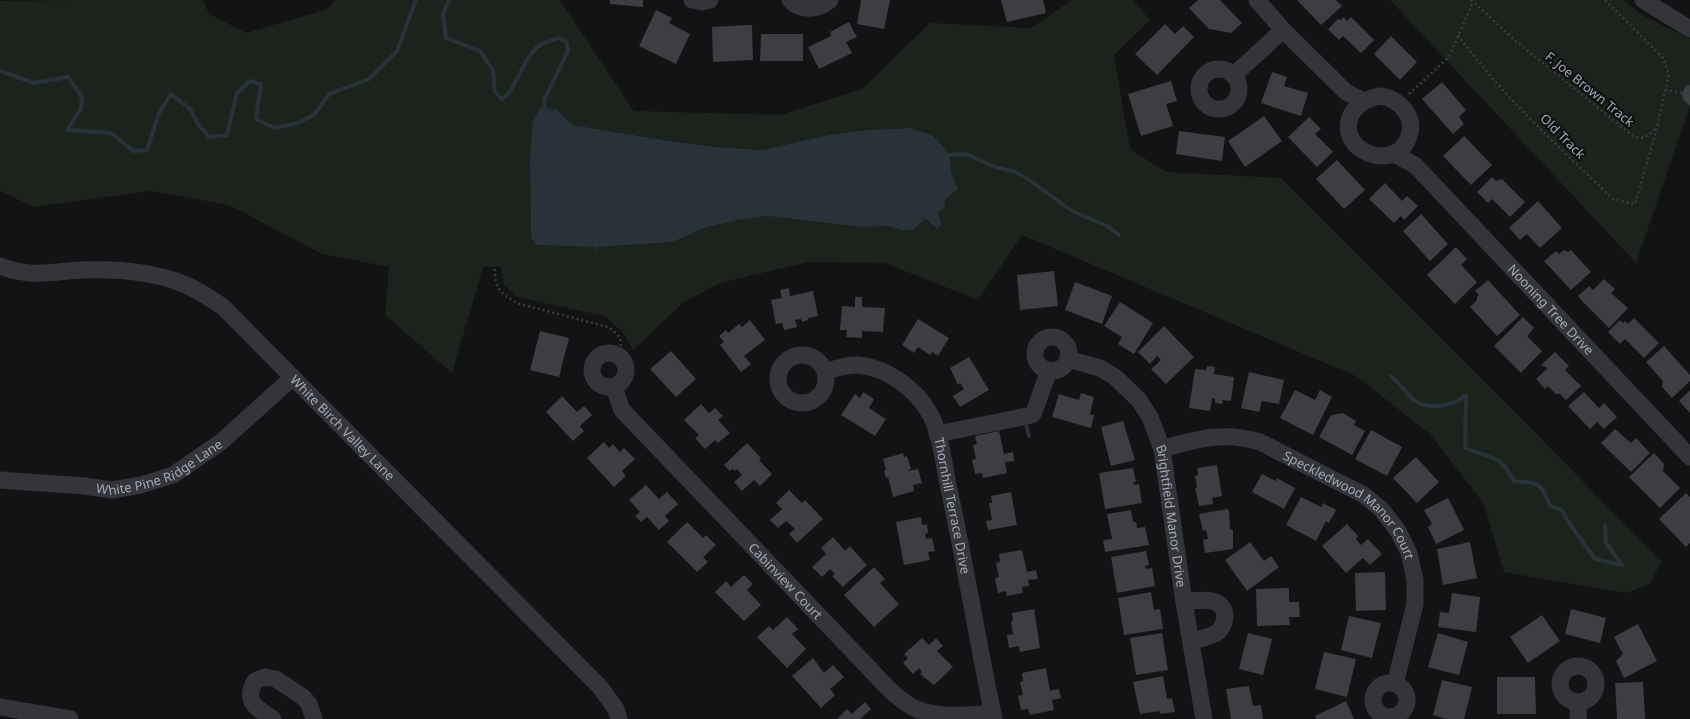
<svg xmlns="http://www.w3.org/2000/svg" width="1690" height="719" viewBox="0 0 1690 719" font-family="'Noto Sans',sans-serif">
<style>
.green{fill:#1b231c;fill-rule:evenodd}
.water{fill:#293239}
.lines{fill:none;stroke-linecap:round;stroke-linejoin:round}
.stream{stroke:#293239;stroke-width:4}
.building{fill:#3d3e42}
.path{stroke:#3a3c41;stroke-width:2.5;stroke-dasharray:2 3;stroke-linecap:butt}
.minor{stroke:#34353a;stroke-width:17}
.labels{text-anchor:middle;stroke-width:4;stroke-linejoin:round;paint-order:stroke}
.street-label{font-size:13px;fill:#a4a9b6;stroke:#0e0e10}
</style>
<rect width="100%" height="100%" fill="#131315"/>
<path class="green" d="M72,0H203L209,14L246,33L328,9L335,0H560L634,111L780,115L862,89L930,23L1031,28L1072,0H1133L1150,20L1114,55L1130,149L1166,172L1281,178L1537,434L1661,562L1650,584L1626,593L1504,572L1484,504L1430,434L1356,376L1022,235L978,300L885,263L808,262L720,283L684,302L633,350L622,331L604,316L517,297L504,285L501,267H483L452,373L385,315L389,267L322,254L229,205L150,191L34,207L0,191V1ZM556,109L573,125L670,141L716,147L762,150L829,135L865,130L910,128L949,153L952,175L958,189L945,200V207L938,213L942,225L926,219L914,229L906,231L887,225L861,227L767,216L738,220L704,228L673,242L597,247L596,252H595L594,247L536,245L531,238L530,158Z
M1390,0H1623L1644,16L1690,39V106L1636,263Z"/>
<path class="water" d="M540,108L556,109L573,125L670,141L716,147L762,150L829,135L866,130L910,128L932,135L949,153L952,175L958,189L945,200V207L938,213L942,225L937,229L926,219L914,229L906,231L887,226L861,227L767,216L738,220L704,228L673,242L597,247L595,253L594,247L536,245L531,238L530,158L533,121Z"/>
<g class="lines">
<path class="stream" d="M449,0L443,14L446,38L480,51L493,70L495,92L502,99C518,89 522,57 540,45C545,42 553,40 558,38L566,41L568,51L544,100L545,108
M0,71L34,83L68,77L82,97L81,109L67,130L111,133L133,151L147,150L159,113L171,94L190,109L198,124L209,137L227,135L237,93L250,81L261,84L256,119L274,128L298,123L315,114L329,94L369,79L397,51L416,0
M949,155L967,154L992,166L1015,172L1028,179L1072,211L1107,226L1119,235
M1391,376C1398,382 1408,395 1415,401C1426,409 1455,407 1464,396H1466L1465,448C1475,453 1486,454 1495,459C1504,463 1509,473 1514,481C1539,484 1541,481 1550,506L1562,510L1567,520L1595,559L1622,565L1606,543L1605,525
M1026,424L1029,436"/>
</g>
<path class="building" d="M610,0H643V7L610,4Z
M861,0H890L884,29L857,24Z
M1001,0H1043L1046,13L1007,22Z
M1198,0H1220L1242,23L1231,33L1209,29L1189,8Z
M1297,0H1336L1342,6L1321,25Z
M656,10L672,18L669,23L690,34L676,64L639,46Z
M1344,17L1347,21L1351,17L1374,40L1361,53L1343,36L1339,40L1328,29L1338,19L1341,20Z
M849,22L857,37L846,42L852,53L819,69L808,47L831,36L830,32Z
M1165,24L1175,34L1183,26L1194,37L1157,75L1135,54Z
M747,25H752L753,60L713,62L712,27Z
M761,34H803V61H760Z
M1391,36L1417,62L1400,80L1374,54Z
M1272,72L1287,77L1284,86L1308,93L1301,116L1261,103Z
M1171,81L1177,101L1166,104L1173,126L1141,136L1128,94Z
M1442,82L1466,110L1459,117L1464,124L1453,134L1422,99Z
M1690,85V106L1683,99L1682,93L1686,86Z
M1264,116L1282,141L1245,167L1228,141Z
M1309,117L1321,129L1315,134L1333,152L1317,167L1288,137Z
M1179,131L1225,137L1222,161L1176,154Z
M1464,136L1492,165L1471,185L1443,156Z
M1337,160L1365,190L1344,209L1316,179Z
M1492,177L1496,181L1502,179L1525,202L1510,217L1492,199L1488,203L1477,192Z
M1385,183L1402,201L1407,196L1418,206L1404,220L1401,216L1394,223L1369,199Z
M1538,201L1562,228L1540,248L1527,234L1520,240L1509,228Z
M1421,214L1448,244L1430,261L1403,231Z
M1456,247L1467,259L1461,265L1477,282L1455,304L1427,275Z
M1564,250L1568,252L1571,250L1591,272L1571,290L1544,261L1556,251L1559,254Z
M1054,271L1058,306L1020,310L1017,275Z
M1604,279L1615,289L1611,293L1628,308L1609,328L1582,301L1578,296L1589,286L1593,290Z
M1488,280L1520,315L1497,336L1470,307L1477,300V297L1479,295L1475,291Z
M1075,282L1112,296L1102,324L1065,310Z
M789,288L790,296L813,291L818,316L808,318V320L802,322L801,319L795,320L797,327L784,330L782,323L776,324L771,300L782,298L780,290Z
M855,297H862V307L885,308L883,332L862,331V338L846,337L847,330H840L842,306L855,307Z
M1120,302L1153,323L1134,354L1118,344L1122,337L1104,326Z
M1523,317L1534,328L1527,336L1542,351L1521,373L1494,346Z
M1634,318L1659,343L1644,358L1625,339L1620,344L1608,332L1620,320L1623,323L1625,321L1628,324Z
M918,319L949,338L938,356L932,352L930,355L918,347L914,353L902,345Z
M750,320L765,340L744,356L751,364L741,372L720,345L724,342L719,336L726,330L728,333L739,324L742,327Z
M1164,326L1194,357L1166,384L1151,369L1161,360L1157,356L1150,364L1138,352Z
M540,331L569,338L559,377L530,370Z
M1664,346L1690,375V381L1672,398L1662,387L1663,381L1646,362Z
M671,351L696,379L676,397L650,369Z
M1555,352L1569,366L1565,370L1581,386L1566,400L1560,394H1556L1548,386L1545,389L1536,379L1548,368L1541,365Z
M969,357L989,390L960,407L953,396L964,389L960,383L958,385L950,368Z
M1207,366L1215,367L1214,374L1234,377L1231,401L1223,400L1222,404L1215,403V399L1212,398L1210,411L1189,408L1195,369L1206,370Z
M1249,372L1284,380L1279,404L1262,401L1259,412L1241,408Z
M1295,390L1315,400L1320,390L1332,397L1313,435L1280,418Z
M1690,390V413L1679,401Z
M863,392L874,399L869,408L886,419L875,436L841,415L855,394L860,398Z
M1584,392L1599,408L1604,403L1617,417L1604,429L1597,422L1590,429L1568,406Z
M1081,393L1094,397L1090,414L1094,415L1091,428L1052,417L1059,394L1079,400Z
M562,396L577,412L584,406L592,415L580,426L584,431L573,441L546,412Z
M701,404L709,413L715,408L723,416L718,420L730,433L718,443L715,440L705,449L695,438L699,435L684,420Z
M1343,413L1356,421L1354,425L1365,431L1352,455L1319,437L1331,415Z
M1123,421L1135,460L1111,466L1101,427Z
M1615,429L1631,443L1636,438L1650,453L1631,472L1601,443Z
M1371,430L1402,447L1387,476L1355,459Z
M999,431L1004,454L1013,452L1014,461L1005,462L1007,473L983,478L982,473L975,474L972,460L976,459L973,445L977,444L975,436Z
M604,442L609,448L613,444L620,452L624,448L635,459L622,471L626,476L614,487L587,458Z
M747,443L761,458L759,460L772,474L760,486L754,480L742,491L734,482L742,475L737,469L735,471L732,469L730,471L724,465Z
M903,453L904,457L907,456L911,469L908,470V471L918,469L922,483L913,485L914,491L893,497L888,477L886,478L884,471L886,470L883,459Z
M1654,453L1664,464L1663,471L1680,488L1660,508L1629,477Z
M1416,457L1439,482L1417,503L1393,478Z
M1217,465L1222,496L1212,498L1213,504L1199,506L1195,488L1197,487L1195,476L1198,475L1197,468Z
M1133,468L1136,482H1133L1134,485L1139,484L1142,503L1105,509L1099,473Z
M1262,474L1276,481L1277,478L1295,488L1284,509L1252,492Z
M646,485L659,499L667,492L678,504L665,516L669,521L659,530L647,517L641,522L635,516L640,512L629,500Z
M789,490L802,503L805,500L823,519L797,543L789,534L795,529L786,521L778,528L770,520L782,509L776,503Z
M1011,492L1017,525L988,530L986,521L992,520L989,503H992L991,496Z
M1686,493L1690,497V543L1686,547L1659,519Z
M1301,497L1321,507L1323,503L1336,510L1329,523L1326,521L1316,541L1286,525Z
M1448,498L1464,530L1436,544L1428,527L1432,524L1424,510Z
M1227,509L1229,511L1230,529L1233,530V549L1205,553L1203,540L1208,539L1206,530L1203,531L1199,514Z
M1131,510L1133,522H1136L1137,528L1145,527L1149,545L1105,552L1103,540L1112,539L1107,514Z
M921,517L922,525L927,524L928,533L925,534L926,539L932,538L935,551L928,552L930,560L904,565L896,522Z
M687,522L703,538L706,535L716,545L703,557L708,562L697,572L667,542Z
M1347,524L1358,536L1356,539L1361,545L1368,539L1382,554L1370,565L1363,558L1346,573L1322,546Z
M833,537L845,551L850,546L867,565L843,587L832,576L835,574L830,569L822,577L812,567L826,554L821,548Z
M1250,542L1264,561L1271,556L1279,567L1247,591L1225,560Z
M1470,542L1477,578L1443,585L1437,549Z
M1022,550L1027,572L1036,570L1038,579L1028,580L1029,586L1022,587L1023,593L1007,596L1006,591L998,593L995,578L999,577L996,563L1000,562L999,554Z
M1146,551L1149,565L1145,566L1146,569L1152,568L1155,586L1117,593L1111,557Z
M874,567L885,579L880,583L899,604L874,627L844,595Z
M1385,572L1386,610L1356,611L1355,573Z
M744,575L753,584L747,590L761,605L744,621L715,592L726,581L731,587Z
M1289,588V602H1299L1300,617H1289L1290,625L1257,626L1256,589Z
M1151,592L1154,610L1160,609L1163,629L1124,635L1118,598Z
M1452,593L1480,597L1476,632L1438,627L1440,612L1449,613Z
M1034,609L1040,648L1020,652L1019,646L1009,648L1007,635L1013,634L1011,621H1013L1012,613Z
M1571,609L1606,618L1600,643L1565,634Z
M1542,615L1560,641L1528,663L1510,637Z
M1349,616L1381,623L1372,658L1341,650Z
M787,617L798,629L792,634L806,649L787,668L757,637L769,626L773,630Z
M1638,624L1657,661L1624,678L1616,661L1623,654L1614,637Z
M1162,633L1168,670L1136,675L1130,638Z
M1248,633L1272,639L1263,675L1239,669Z
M1438,633L1468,642L1459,675L1428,667Z
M922,638L929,645L936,638L943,646L937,651L953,667L934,685L920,674L922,672L919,668L913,674L903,663L908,658L904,654Z
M1324,652L1356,659L1347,697L1315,689Z
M813,658L824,673L833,665L844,677L830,689L835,695L821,708L792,676Z
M1046,668L1050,691L1059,689L1061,698L1052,700L1054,710L1030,715L1028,709L1021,710L1018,696L1023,695L1020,682L1023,681L1022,673Z
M1163,676L1167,699L1172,698L1175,712L1160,714L1159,711L1140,714L1133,682Z
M1497,677H1535L1536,714H1497Z
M1442,680L1472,687L1464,719H1447L1433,715Z
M1643,682L1645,719H1617L1615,683Z
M1249,686L1253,706L1261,705L1263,719H1231L1226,689Z
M1346,701L1354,719H1317L1315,716Z
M865,702L871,709L860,719H837L847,709L852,714Z"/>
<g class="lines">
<path class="path" d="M1471,0L1518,43L1634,137C1644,140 1649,135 1656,128
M1458,35C1502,96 1559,147 1613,199L1635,204L1657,128L1669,74L1663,58L1605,0
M1665,90L1690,94
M1409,94L1449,57L1473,2
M495,269C494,289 503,296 520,304L608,327C621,336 624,341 617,355"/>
<g class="minor">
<path d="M692,0L702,2L710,0"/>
<path d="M790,0C801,12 819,10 830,0"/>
<path d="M1257,0L1283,30L1346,92L1364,101"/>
<path d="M1643,0L1690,29"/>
<circle cx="1219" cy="89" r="20"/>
<path d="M1234,75L1283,30"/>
<path d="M1381,96C1399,99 1416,116 1409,136C1396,175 1335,151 1351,115C1357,103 1368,98 1381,96Z"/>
<path id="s1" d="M1394,154L1415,165L1690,457"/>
<path id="s2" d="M0,266C30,278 51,272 81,270C113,269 151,271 181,283C197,289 210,298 223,307L600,687L616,709L619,719"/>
<circle cx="1052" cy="354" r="17"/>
<circle cx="609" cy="370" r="17"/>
<circle cx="802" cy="379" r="24"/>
<path id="s3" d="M1068,359L1100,368L1115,377L1139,400L1150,417L1162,449L1184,602L1204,719"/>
<path id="s4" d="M826,372C836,368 847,365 858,365C887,367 917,390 930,414C942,436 944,469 950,494C966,568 978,644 994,719"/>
<path id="s5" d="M614,387L622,410L870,669C883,683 897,699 914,708C938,719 967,715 993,713"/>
<path d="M937,434L1032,415L1034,412L1049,370"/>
<path id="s6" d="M1162,449C1197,439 1224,431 1260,442L1364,495L1382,510L1398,531L1409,553L1415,580V604L1395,684"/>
<path id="s7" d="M0,480L84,486L112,490L141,485L173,475L221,442L292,378"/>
<path d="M1184,602C1199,600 1225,595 1225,618C1224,623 1222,628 1218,632C1211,637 1199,639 1191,641"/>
<circle cx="1578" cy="684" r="18"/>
<circle cx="1390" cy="700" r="17"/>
<path d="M0,707L70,719"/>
<path d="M273,719C257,708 243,702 255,681L265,677L276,679L303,697L309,704L314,719"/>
<path d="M1578,719L1579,702"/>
</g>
</g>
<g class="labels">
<g class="street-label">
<text transform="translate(1590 89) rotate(39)" y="5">F. Joe Brown Track</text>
<text transform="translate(1563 136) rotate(45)" y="5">Old Track</text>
<text dy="5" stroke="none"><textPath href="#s1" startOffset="222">Nooning Tree Drive</textPath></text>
<text dy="5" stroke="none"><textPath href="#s2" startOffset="402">White Birch Valley Lane</textPath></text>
<text dy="5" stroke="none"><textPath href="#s7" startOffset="165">White Pine Ridge Lane</textPath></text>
<text dy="5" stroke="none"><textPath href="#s4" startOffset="218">Thornhill Terrace Drive</textPath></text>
<text dy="5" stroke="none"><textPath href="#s6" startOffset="212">Speckledwood Manor Court</textPath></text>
<text dy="5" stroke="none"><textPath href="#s3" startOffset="206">Brightfield Manor Drive</textPath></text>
<text dy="5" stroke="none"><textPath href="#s5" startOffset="261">Cabinview Court</textPath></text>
</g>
</g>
</svg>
